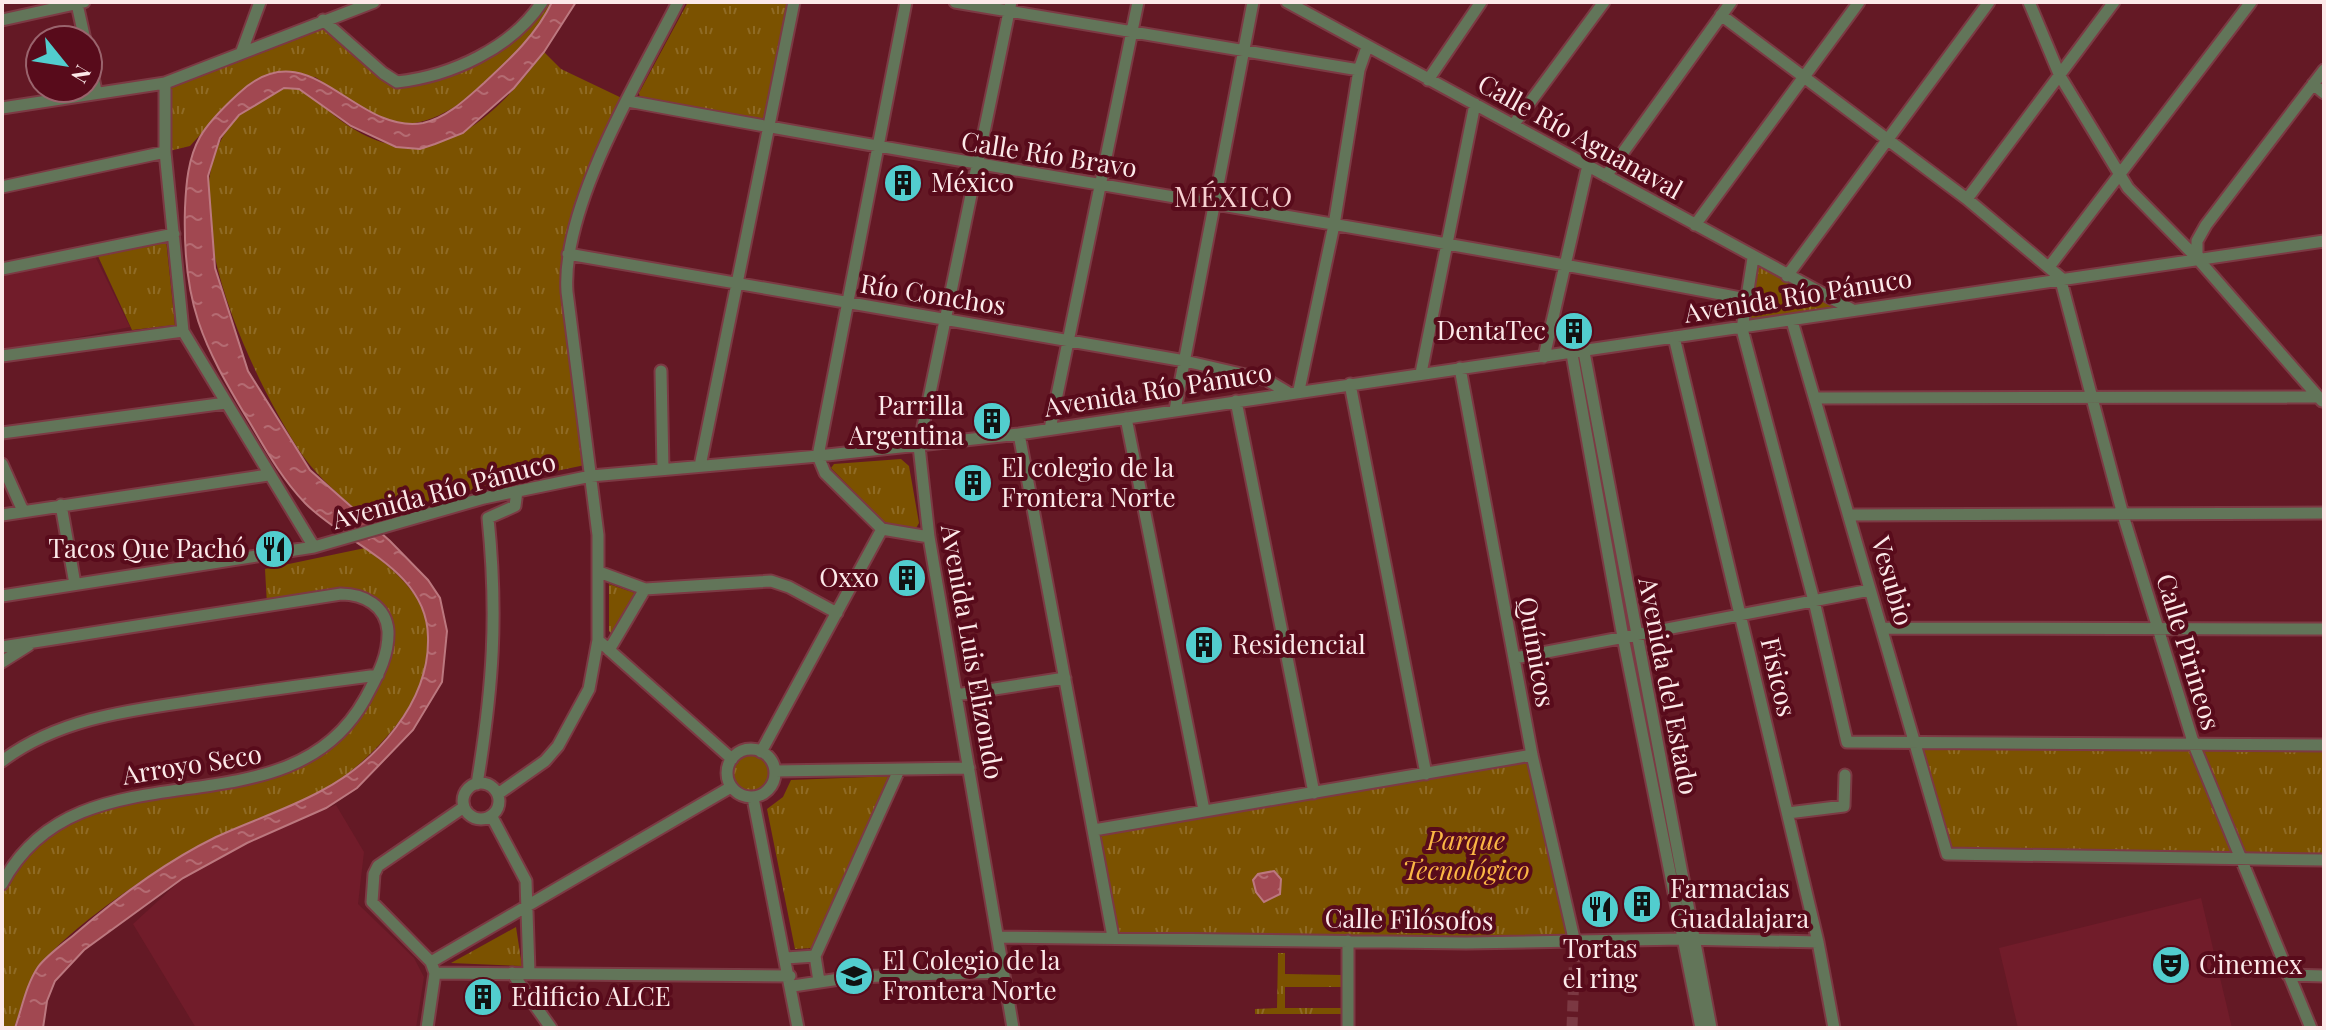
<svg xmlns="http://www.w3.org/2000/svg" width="2326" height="1030" viewBox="0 0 2326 1030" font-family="'Playfair Display',serif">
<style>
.built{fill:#711c2a}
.park{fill:url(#park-tufts)}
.water{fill:url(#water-ripples);stroke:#bc787f;stroke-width:2}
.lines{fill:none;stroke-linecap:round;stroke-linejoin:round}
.minor-tunnel{stroke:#7b3842;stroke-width:11;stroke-dasharray:11 5.5;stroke-linecap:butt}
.minor-casing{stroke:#7c3a44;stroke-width:15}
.minor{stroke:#627559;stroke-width:11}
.labels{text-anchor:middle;stroke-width:8;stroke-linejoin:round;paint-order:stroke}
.street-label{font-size:26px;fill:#fce9e9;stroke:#580b1b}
.poi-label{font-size:26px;fill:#fce9e9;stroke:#580b1b;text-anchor:start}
.park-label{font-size:26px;font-style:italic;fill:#fbb645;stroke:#580b1b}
.neighbourhood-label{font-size:28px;letter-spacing:2px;fill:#f7d0d1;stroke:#580b1b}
</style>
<defs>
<pattern id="park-tufts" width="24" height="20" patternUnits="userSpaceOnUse" patternTransform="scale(2)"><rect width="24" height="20" fill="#7b5200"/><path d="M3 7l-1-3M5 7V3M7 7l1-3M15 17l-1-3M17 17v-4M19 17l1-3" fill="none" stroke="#8f6b25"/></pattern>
<pattern id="water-ripples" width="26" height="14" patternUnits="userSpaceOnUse" patternTransform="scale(2)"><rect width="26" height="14" fill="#a14851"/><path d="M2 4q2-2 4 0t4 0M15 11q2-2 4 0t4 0" fill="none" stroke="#b46b72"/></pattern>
</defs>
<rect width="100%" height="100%" fill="#641925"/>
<path class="built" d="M95,256L130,327L2,352V276Z
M336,805L364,852L358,904L414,958L424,977L416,1028H196L133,924L183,878L247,843Z
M2201,898L2232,1028H2018L1999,948Z"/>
<path class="park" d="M542,2H552C532,45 448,136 395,122C367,115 340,93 315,77L232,100L190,146L165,152V83L323,20L397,82L481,56Z
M688,2H787L765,119L640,99L639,93Z
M544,52L561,69L628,101L600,163L568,255L585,465L474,488L454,502L372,524C347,501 315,477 297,447C249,370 155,180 247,109C257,101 271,90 283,88C302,84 317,101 330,112C418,186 487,130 544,52Z
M166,239L175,325L132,330L97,254Z
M1753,258L1852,310L1742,329Z
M901,459L909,466L919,523L915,530L884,522L831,468L834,464Z
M365,548C388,565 410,583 423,609C455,675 378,757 327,788C278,817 221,831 173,861C136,883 64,933 39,967C27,983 21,1008 14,1028H2V884L19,857L92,806L278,773L344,726L383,663L386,620L357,596L267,605L265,569Z
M609,584L635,593L611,633L609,631Z
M1917,743L2324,745V859L1947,854Z
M727 773a24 24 0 1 1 48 0a24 24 0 1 1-48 0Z
M1532,755L1575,943L1113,936L1095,831Z
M895,776L813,948L795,949L767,809L783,797L791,780Z
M516,927L522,966L451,963Z
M1278,953H1285V974L1342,975V987H1285V1008H1342L1341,1014H1255V1009L1277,1008Z"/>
<path class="water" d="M552,2H576L544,52L514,88L463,133L435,144L420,149L396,147L351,126L299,89L284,88L239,115L220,138L208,176L215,268L248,371L310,470L390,541L428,580L440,598L447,631L442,682L413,730L357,788L326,808L247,843L183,878L84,950L55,981L47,1001L43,1028H15C22,1008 26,985 38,967C47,955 63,944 75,934C118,897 165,862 216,837C251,821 288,809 321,791C376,762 430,702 428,637C427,568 346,545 305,503C282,479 267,452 250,423C202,344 182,303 185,208C186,184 188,158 200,137C209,121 225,106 238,94C309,26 353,135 423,123C447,118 467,98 484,83C510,59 537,34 552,2Z
M1274,871L1281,879L1280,894L1264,902L1256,892L1253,880L1258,874Z"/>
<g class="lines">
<path class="minor-tunnel" d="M1572,1028L1575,943"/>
<g class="minor-casing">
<path id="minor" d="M955,2L1359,70
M1011,2L919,446L929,537L1013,1028
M1287,2L1851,309
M2029,2L2060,76L2128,188L2197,258L2322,401
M77,4L85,40
M1721,15L1967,199L2060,277L2123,515L2194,745L2311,1028
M2,20L84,2
M323,20L383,73L397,82C451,76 512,48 542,2
M242,51L260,2
M88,54L96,91
M1428,80L1481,2
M165,83V152L183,331L314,547
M2313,84L2324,93
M628,101C1000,171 1375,227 1746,299
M2,108L165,83L374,2
M1514,124L1604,2
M1606,176L1731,2
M2,187L165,152
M1967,199L2114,2
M1695,225L1859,2
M568,254L1185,361L1267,380L1287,392
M1753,258L1742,329L1814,601L1847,742L2324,745
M2197,258V241L2206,225L2324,70
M2049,267L2251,2
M2,269L174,234
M1787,276L1989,2
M1792,321L1947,854L2324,860
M1674,337L1818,942L1834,1028
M1584,352L1711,1028
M1572,354L1623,637L1701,1028
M2,356L183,331
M1544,357L1588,165
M1460,368L1532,755L1575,943
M661,371L663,469
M1421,373L1475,104
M1350,384L1426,774
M1299,390L1334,225L1359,70L1367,47
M1815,398L2319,397
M1236,401L1314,793
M1175,410L1253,2
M1126,418L1204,810
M1050,429L1138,2
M2,433L226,403
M1019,434L1113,937
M2,464L23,511
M700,466L794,2
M61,505L75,584
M2,515L268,475
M1850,515L2324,513
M882,529L825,473L818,456L906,2
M882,529L929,537
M599,572L645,589L771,581L789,587L837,613
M2,596L314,547L484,498L591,476L818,456L1019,434L2324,241
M1882,628L2324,629
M598,640L732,759
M2,647L341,594C364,594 386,606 388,631C389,657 376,678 365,699C286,841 80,736 2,884
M609,650L645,589
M1515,658L1870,590
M2,662L29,645
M956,695L1065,678
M727 773a24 24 0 1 1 48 0a24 24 0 1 1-48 0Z
M761,752L882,529
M2,761C59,718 131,710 200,700C259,691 319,683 378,675
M775,771L969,768
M463 801a18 18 0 1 1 36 0a18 18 0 1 1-36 0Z
M477,784C493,687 498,615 488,518L515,506L517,491
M498,794L545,761L558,746L589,689L598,640V535L567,292C561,206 639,79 678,2
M753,798L798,1028
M1788,813L1844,806L1845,775
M492,817L526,881L529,972
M1094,830L1532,755
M999,937L1466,943L1683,939L1818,942
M815,956L819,981
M786,958L815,956L899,770
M431,962L731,787
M435,973L790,976
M512,973L551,1028
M2288,975L2324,976
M793,986L853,977L1004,972
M427,1028L435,973L431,962L372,902L374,874L378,866L464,807
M1348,1028V941"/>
</g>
<use href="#minor" class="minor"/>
</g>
<defs>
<g id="building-disc" transform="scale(2)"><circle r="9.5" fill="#52cdce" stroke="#580b1b"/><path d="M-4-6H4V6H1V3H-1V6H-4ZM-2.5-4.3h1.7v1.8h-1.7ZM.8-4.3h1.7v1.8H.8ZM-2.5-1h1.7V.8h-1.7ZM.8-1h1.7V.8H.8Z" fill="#111"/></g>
<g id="restaurant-disc" transform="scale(2)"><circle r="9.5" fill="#52cdce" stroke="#580b1b"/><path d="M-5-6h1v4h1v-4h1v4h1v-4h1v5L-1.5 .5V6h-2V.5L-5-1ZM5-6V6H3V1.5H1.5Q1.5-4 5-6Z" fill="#111"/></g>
<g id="theatre-disc" transform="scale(2)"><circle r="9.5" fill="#52cdce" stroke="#580b1b"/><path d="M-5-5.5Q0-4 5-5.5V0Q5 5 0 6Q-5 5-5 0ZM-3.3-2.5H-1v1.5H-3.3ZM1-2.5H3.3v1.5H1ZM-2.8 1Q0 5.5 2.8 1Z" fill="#111"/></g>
<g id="school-disc" transform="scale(2)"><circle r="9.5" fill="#52cdce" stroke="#580b1b"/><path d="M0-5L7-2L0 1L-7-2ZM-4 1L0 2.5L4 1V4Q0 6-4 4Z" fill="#111"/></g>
</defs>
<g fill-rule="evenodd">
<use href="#building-disc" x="903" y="183"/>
<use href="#building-disc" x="1574" y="331"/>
<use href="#building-disc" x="992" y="421"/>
<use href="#building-disc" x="973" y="483"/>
<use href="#restaurant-disc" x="274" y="549"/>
<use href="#building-disc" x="907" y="578"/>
<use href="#building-disc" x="1204" y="645"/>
<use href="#building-disc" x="1642" y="904"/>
<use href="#restaurant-disc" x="1600" y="909"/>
<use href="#theatre-disc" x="2171" y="965"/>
<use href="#school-disc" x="854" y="976"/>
<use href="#building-disc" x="483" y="997"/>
</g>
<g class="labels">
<g class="street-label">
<text transform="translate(1580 137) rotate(29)" y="9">Calle Río Aguanaval</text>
<text transform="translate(1049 155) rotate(9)" y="9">Calle Río Bravo</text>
<text transform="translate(933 295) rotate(9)" y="9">Río Conchos</text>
<text transform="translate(1798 296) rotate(-9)" y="9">Avenida Río Pánuco</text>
<text transform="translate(1158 390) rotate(-9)" y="9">Avenida Río Pánuco</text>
<text transform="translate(444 491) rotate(-15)" y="9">Avenida Río Pánuco</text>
<text transform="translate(1892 581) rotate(74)" y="9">Vesubio</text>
<text transform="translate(972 652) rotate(80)" y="9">Avenida Luis Elizondo</text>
<text transform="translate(1536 652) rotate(80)" y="9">Químicos</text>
<text transform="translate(2188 652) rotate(73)" y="9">Calle Pirineos</text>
<text transform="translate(1778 677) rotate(77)" y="9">Físicos</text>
<text transform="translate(1668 686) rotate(79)" y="9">Avenida del Estado</text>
<text transform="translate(192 765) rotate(-9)" y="9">Arroyo Seco</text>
<text transform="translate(1409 920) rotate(1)" y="9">Calle Filósofos</text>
</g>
<g class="poi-label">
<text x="931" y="192">México</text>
<text x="1546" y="340" text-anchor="end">DentaTec</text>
<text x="964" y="415" text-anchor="end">Parrilla<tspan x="964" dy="30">Argentina</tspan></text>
<text x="1001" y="477">El colegio de la<tspan x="1001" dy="30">Frontera Norte</tspan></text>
<text x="246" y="558" text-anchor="end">Tacos Que Pachó</text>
<text x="879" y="587" text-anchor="end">Oxxo</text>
<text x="1232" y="654">Residencial</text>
<text x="1670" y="898">Farmacias<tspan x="1670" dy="30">Guadalajara</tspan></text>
<text x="1600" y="958" text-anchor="middle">Tortas<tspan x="1600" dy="30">el ring</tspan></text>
<text x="882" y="970">El Colegio de la<tspan x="882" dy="30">Frontera Norte</tspan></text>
<text x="2199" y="974">Cinemex</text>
<text x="511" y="1006">Edificio ALCE</text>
</g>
<g class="park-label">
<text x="1466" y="850">Parque<tspan x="1466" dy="30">Tecnológico</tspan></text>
</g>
<g class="neighbourhood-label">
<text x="1234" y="207">MÉXICO</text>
</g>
</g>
<rect width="2326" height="1030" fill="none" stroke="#fce9e9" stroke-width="8"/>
<g transform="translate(64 64) rotate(120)"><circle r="38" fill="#580b1b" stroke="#9a646d" stroke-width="2"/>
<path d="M0-6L14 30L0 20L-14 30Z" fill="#52cdce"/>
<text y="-12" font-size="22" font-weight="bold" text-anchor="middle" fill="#fce9e9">N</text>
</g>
</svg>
